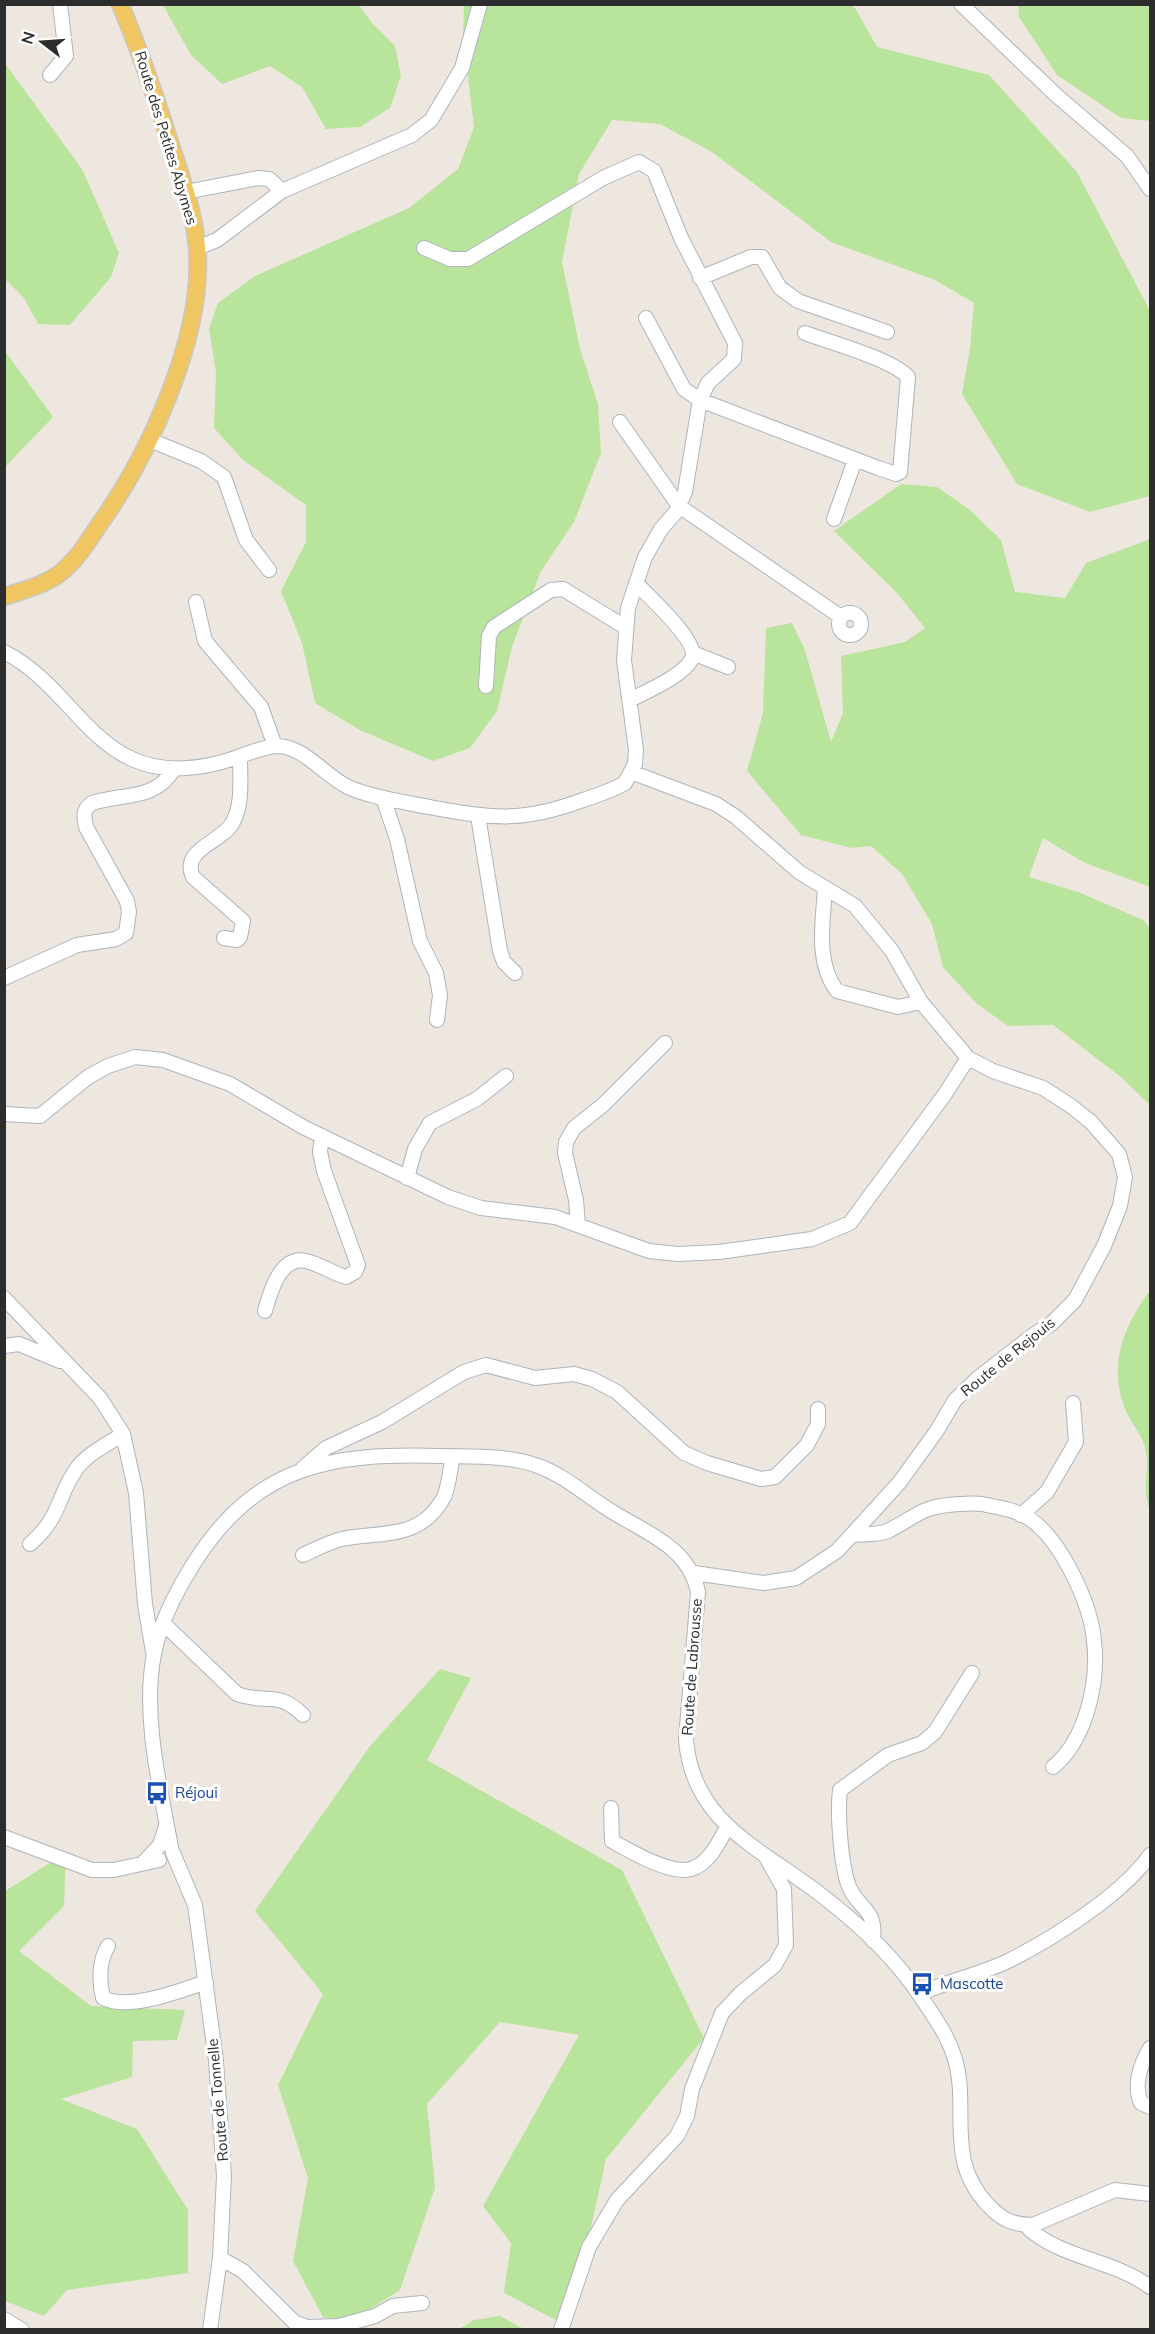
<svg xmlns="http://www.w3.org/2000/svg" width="1155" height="2334" viewBox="0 0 1155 2334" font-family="Mulish,sans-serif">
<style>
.green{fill:#b9e49c}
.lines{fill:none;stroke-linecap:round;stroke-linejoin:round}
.minor-casing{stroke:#afb3bd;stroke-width:16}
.major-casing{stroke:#c8c8c8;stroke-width:19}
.minor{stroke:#fff;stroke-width:14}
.major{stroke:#f0c662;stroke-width:16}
.labels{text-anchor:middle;stroke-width:6;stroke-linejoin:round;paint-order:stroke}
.street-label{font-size:15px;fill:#2d2d2d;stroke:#fff}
.transit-label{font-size:15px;fill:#164399;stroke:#fff;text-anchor:start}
</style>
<rect width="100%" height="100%" fill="#eee7df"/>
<path class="green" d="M163,5H359L372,23L395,46L401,76L390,108L360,127L326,129L302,87L270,66L222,84L191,55Z
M464,5H850L855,8L877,47L989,75L1077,172L1150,311V496L1090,512L1017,484L962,394L970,348L974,303L935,280L831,242L712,152L660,124L612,120L579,174L562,262L580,349L598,404L601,453L574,522L541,571L512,647L497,711L470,748L433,761L360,730L315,703L302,643L281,591L306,542V505L243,460L214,428L216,372L209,329L218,303L255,276L409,208L458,169L474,127L463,36Z
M1018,5H1150V121L1121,118L1057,75L1019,17Z
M4,62L82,169L119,253L111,277L70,325L38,324L24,298L5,279Z
M5,351L53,417L5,467H4Z
M901,484L937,487L970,510L1001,540L1015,592L1065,598L1086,563L1150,539V887L1085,863L1043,838L1029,877L1081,893L1143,920L1150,928V1105L1121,1077L1053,1025L1008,1026L976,1003L943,967L932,924L902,874L871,846L851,848L801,835L747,771L763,713L766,628L792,623L805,650L831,742L843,713L841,656L905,642L925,628L897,593L834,531Z
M1150,1290V1511C1141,1484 1150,1475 1146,1452C1144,1436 1129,1421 1124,1406C1108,1363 1125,1325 1150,1290Z
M440,1669L471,1678L427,1760L622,1870L704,2038L606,2159L569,2327L504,2293L511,2243L483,2206L579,2035L500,2022L427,2104L435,2188L400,2290L346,2324L323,2317L293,2261L308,2178L278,2085L323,1994L255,1911L370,1746Z
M66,1853L64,1906L19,1951L91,2006L185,2010L177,2040L133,2041L132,2077L61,2099L137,2129L188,2210V2273L67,2290L44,2316L5,2301V1891Z
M500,2316L524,2329H459L474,2320Z"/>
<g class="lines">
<g class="minor-casing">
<path id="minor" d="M961,4L1056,95L1127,156L1150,189
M50,75L66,56L60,4
M186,192L258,178L269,179L282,191
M197,248L217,240L282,191L412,135L431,120L462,68L480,4
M700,278L751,257H762L780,288L798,301L887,332
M646,318L684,389L700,400L878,468L896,474L900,472L908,377C892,359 829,342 805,333
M620,422L679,506L841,617
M150,440L201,461L224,477L246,540L269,570
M834,519L855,460
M196,602L205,641L261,707L275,746
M839 624a11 11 0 1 1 22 0a11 11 0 1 1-22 0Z
M4,652C57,678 83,737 132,759C164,774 203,769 235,758C247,754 265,746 278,746C305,747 325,776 348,787C370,797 395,800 418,805C486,817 516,825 583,800C597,795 612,791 625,783L635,764L636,750L624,660L628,608L645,557L661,529L676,512L685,492L700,400L708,383L734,359L735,343L681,238L654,171L639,162L603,178L468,259H450L424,248
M693,653L728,667
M486,686L489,636L494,627L551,590L563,589L625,627
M630,700C647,691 683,676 692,659C700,642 648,596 636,583
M631,772L716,804L736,817L799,872L855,906L892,951L921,1002L968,1058L993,1071L1043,1088L1071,1106L1091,1122L1119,1154L1125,1177L1120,1206L1104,1246L1075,1300L1051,1324L1032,1336L978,1378L955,1400L936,1432L899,1483L837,1551L796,1578L764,1583L694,1573
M383,798L397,839L420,941L436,973L440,995L437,1020
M478,816L500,951L504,962L515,973
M825,888C823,922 815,962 837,991L898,1007L921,1002
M224,938L237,940L240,937L243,921L193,877C180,849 223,842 233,822C243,804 240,777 240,757
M4,978L77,945L116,939L126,933L129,912L127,901L86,827C84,817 82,810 92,803C123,793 155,801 174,769
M4,1114L40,1116L88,1077L108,1066L135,1057L163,1060L230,1084L303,1127L448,1197L481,1208L555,1217L649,1251L678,1254L719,1252L812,1239L850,1223L945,1094L968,1058
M407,1178L415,1149L430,1123L477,1099L506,1076
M578,1224L576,1200L565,1153L566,1142L574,1128L603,1105L665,1043
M4,1298L100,1398L123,1434L136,1493L145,1604L153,1652
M265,1311C270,1293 280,1255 306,1261C320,1264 332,1273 346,1277L355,1272L358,1265L324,1171L320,1152L322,1136
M4,1346L19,1344L60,1361
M303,1468L326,1448L382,1422L464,1372L486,1365L535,1378L574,1374L592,1379L617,1392L684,1453L707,1463L761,1479L775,1477L807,1445L818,1424V1409
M1021,1515L1047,1492L1076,1442L1073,1403
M852,1535C863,1534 879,1535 888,1531C919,1515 921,1506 959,1504C966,1504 975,1503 982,1504C997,1507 1017,1510 1030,1519C1061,1540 1091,1604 1094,1641C1099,1682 1086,1740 1053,1767
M30,1544C62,1516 56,1498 77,1468C87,1454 108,1444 123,1434
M303,1555C316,1549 329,1542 342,1539C381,1531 420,1541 444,1497C449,1486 450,1469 453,1456
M163,1623L237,1694C267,1705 276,1689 303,1715
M611,1808L612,1841C630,1851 670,1875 691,1869C709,1864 719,1842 727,1827
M4,1837L92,1870H114L159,1860
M171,1847C160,1787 142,1715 154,1654C160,1622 177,1590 194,1563C257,1464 331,1453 440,1456C470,1457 506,1455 535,1465C564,1474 590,1499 616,1514C651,1535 689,1549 698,1592L686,1739C692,1827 770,1852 830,1902C863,1928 897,1961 921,1997C933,2015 947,2034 954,2056C971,2108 943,2159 989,2206C1002,2220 1014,2225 1033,2225L1115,2190L1150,2194
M173,1853L195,1905L216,2061L224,2176L220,2258L210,2330
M143,1863L160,1845L166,1826
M873,1941C877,1906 857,1910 848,1884C841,1863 837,1813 840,1790L888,1755L922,1743L935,1732L972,1673
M108,1946C99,1961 99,1981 103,1998C128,2011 180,1991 206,1982
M919,1994C946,1982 980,1974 1006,1962C1051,1940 1122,1895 1150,1855
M1150,2048C1141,2063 1133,2085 1141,2103L1150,2107
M1025,2225C1059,2259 1113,2259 1150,2287
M220,2258L243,2271L294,2322L307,2327L339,2326L375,2316L393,2306L422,2303
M4,2319L22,2330
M561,2330L589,2247L617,2200L677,2136L687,2116L692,2089L722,2013L740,1994L775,1965L786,1945L784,1889L766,1857"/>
</g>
<g class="major-casing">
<path id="major" d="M4,597C23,590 43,586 59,574C76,561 87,543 99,525C149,455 205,335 197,247C194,212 182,179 171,146C156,98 140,51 120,4"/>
</g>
<use href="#minor" class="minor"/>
<use href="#major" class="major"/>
</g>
<defs>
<g id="bus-bare" transform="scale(1.8)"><path d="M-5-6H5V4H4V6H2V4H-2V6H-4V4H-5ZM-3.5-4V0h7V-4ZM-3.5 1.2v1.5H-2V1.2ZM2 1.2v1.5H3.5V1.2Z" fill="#1a4fb4" stroke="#fff" stroke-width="2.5" paint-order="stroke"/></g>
</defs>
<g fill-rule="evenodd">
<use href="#bus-bare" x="157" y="1793"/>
<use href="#bus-bare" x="922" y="1984"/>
</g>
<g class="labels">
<g class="street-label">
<text transform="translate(166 138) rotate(73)" y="5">Route des Petites Abymes</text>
<text transform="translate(1008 1357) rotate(-39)" y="5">Route de Rejouis</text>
<text transform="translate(692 1667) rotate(-86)" y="5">Route de Labrousse</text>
<text transform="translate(218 2100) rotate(-95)" y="5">Route de Tonnelle</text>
</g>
<g class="transit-label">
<text x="175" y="1798">Réjoui</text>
<text x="940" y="1989">Mascotte</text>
</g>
</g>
<rect width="1155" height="2334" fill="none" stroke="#2d2d2d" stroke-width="12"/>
<g transform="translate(42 42) rotate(287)" stroke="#ffffff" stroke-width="4.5" paint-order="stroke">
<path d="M0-4.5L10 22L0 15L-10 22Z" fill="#2d2d2d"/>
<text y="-9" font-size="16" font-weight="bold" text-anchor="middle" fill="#2d2d2d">N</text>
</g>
</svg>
